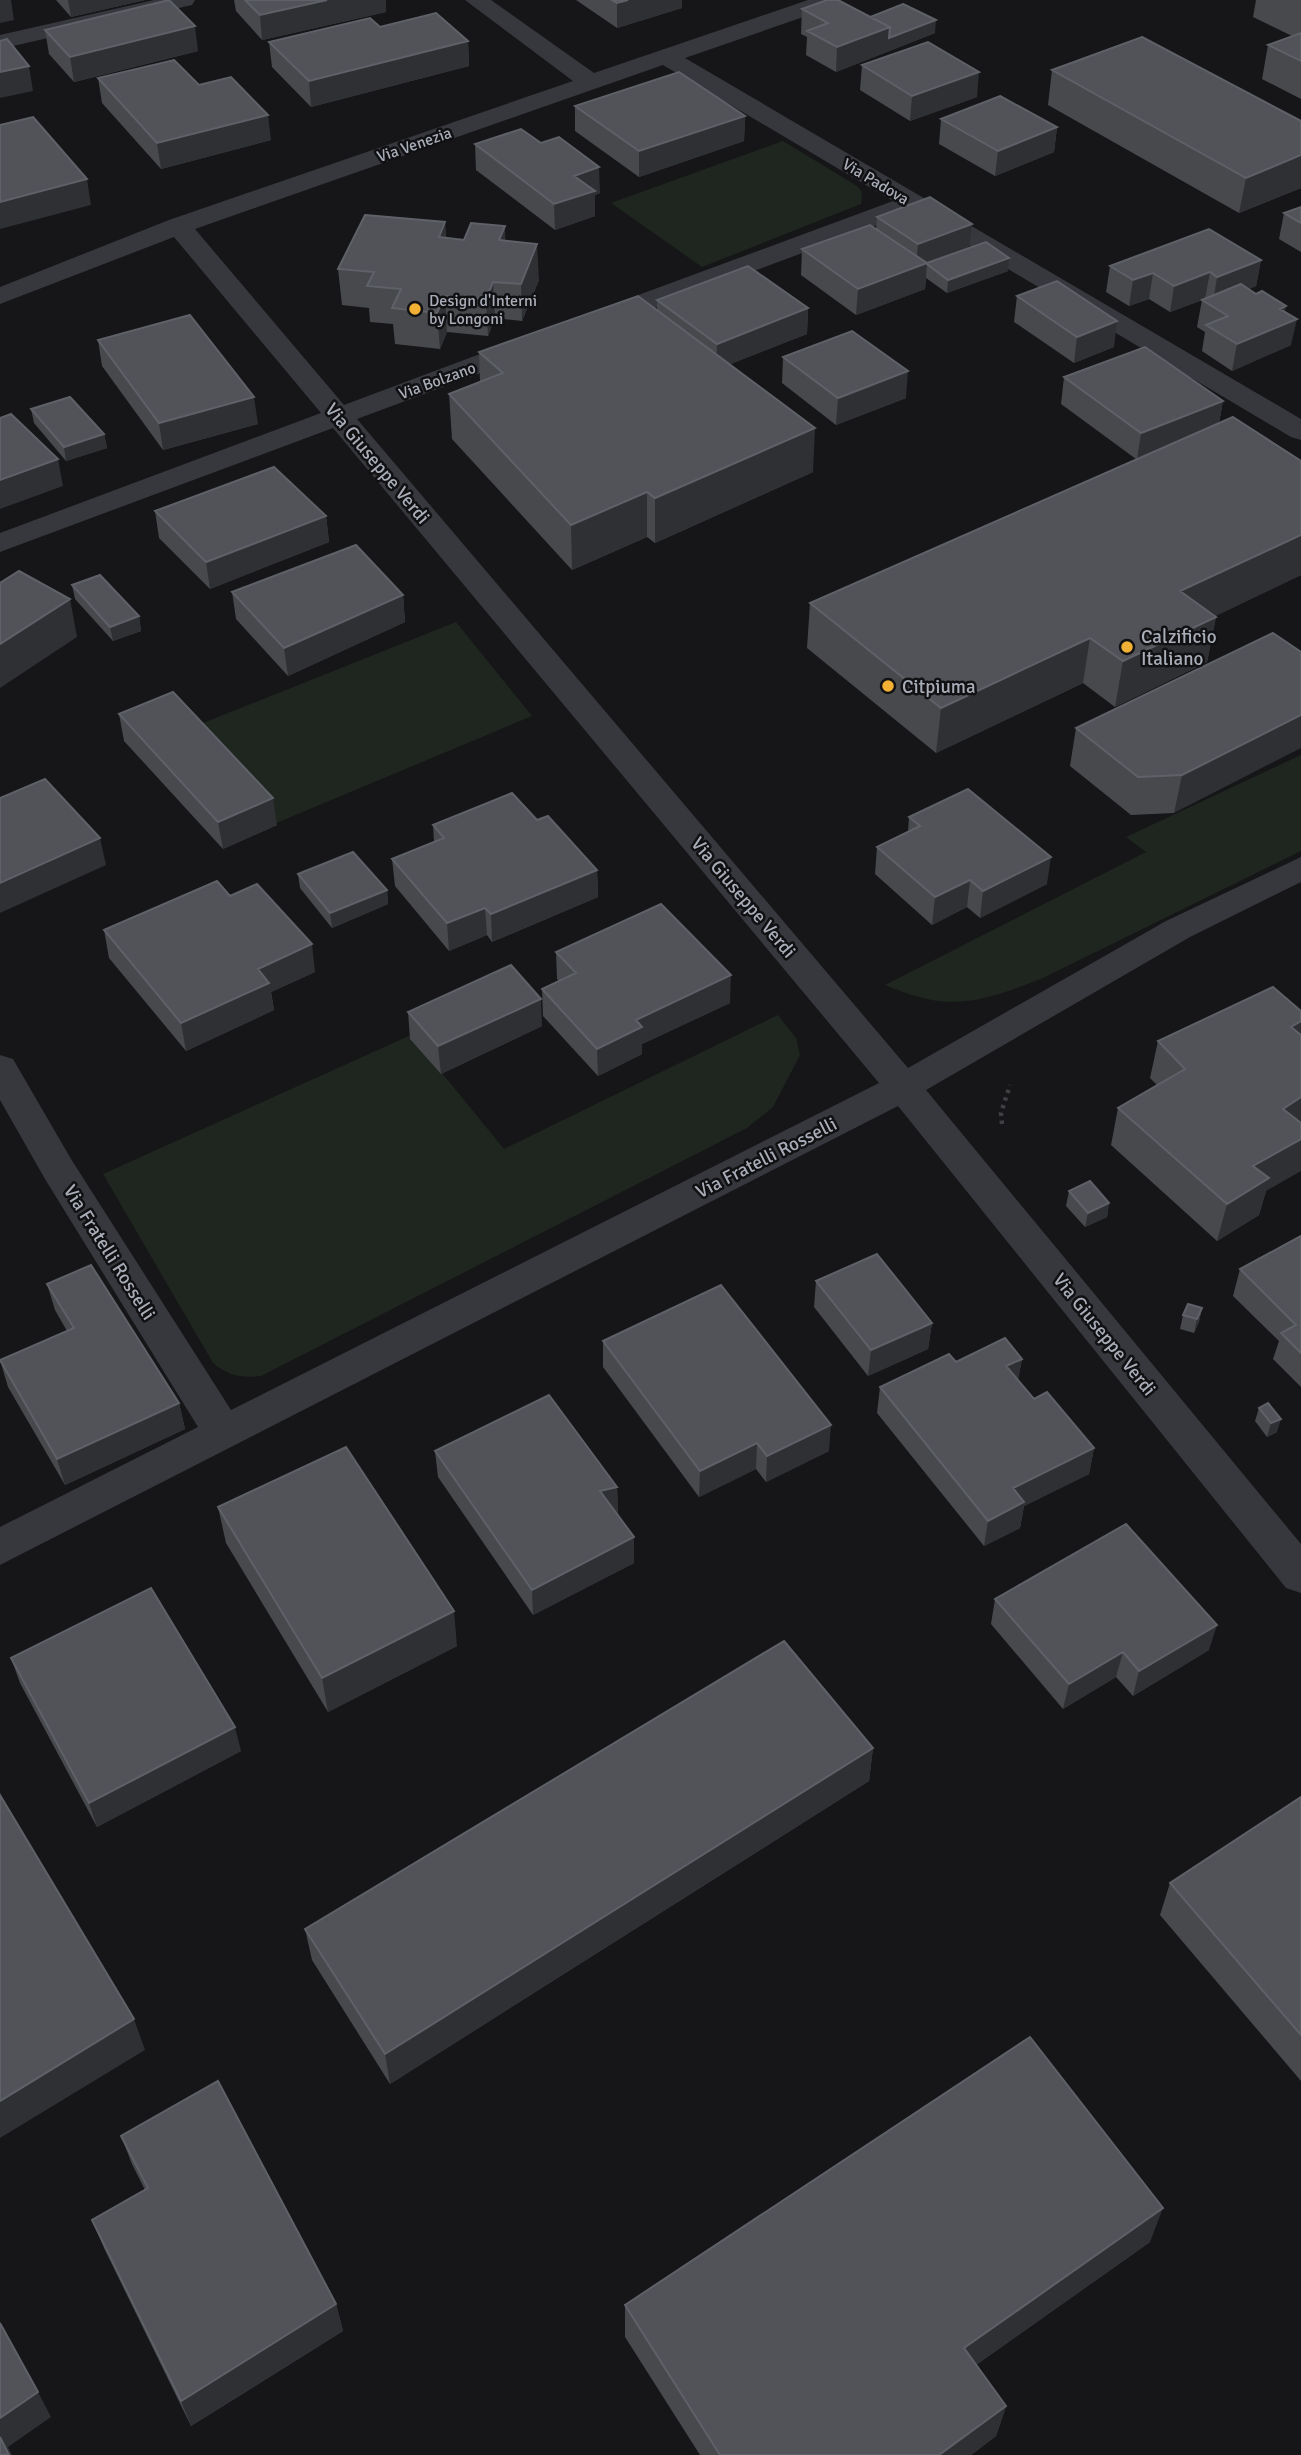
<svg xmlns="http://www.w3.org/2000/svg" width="1301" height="2455" viewBox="0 0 1301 2455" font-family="Signika,sans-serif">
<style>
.green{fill:#1e261f}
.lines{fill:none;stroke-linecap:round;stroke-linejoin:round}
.path{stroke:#3d3f44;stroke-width:4.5;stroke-dasharray:3.5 4.5;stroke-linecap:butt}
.minor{fill:#37383d;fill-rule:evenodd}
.wall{fill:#47494d}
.shaded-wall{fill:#2f3033}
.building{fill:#525359;stroke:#5f6168;stroke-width:2}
.poi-dot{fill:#f2b134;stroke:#111113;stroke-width:2.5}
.labels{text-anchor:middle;stroke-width:5;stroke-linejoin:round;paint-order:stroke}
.far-street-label{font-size:16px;fill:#a8adb8;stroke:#111113}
.far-poi-label{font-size:16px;fill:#a8adb8;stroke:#111113;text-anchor:start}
.street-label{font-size:19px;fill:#a8adb8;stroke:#111113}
.poi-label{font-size:19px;fill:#a8adb8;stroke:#111113;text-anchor:start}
</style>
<rect width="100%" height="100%" fill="#161618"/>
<path class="green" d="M783,141L857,186L862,192L861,204L702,267L611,203Z
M456,622L532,716L274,824L188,729Z
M1301,755V851L1043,978C979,1003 950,1013 885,985L1146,852L1126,837Z
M778,1015L796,1038L800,1055L773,1107L747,1128L261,1376C240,1378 229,1376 213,1363L103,1174L411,1035L504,1149Z"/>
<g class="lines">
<path class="path" d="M1002,1124L1001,1113L1010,1085"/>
<path class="minor" d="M154,0H195L192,5L0,49V35Z
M465,0H491L594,73L808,0H841L838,5L685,58L1301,419V440L1291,437L912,212L607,326H587L584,320L587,314L893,201L663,65L195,229L344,405L517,340H537L541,346L537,352L357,419L908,1068L1166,921L1301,857V882L1190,937L926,1090L1301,1544V1593L1286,1588L898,1106L0,1565V1527L198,1427L45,1179L0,1100V1055L13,1059L71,1159L231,1410L879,1083L333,428L0,552V533L321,413L174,237L0,304V287L169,220L573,81Z"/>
</g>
<path class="wall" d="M56,0H145L71,17Z
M234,0H386V12L262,40L236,11Z
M576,0H682V8L617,28Z
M1256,0H1301V99L1262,79L1268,45L1292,36L1253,17Z
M802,9L870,17L935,33L836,72L806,55L807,37L801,34Z
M380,27L468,41L469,66L311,107L272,67L269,42Z
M45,30L198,51L74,82L49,54Z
M862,65L977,97L910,121L860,90Z
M1052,70L1301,121V188L1239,213L1048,105Z
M98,78L199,85L271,140L161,169L102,103Z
M575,106L745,116L744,141L639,177L575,131Z
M941,119L1057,127L1054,152L995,176L939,144Z
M475,144L600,193L595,195V216L555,230L476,170Z
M1301,207V252L1279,239L1284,213Z
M877,217L970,248L1008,271L947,293L926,278L925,289L856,315L801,275L802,249L876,228Z
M445,222L446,238L464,240L505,226V241L539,280L522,321L495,318L488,336L447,332L440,349L395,344L393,324L370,322L369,308L342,305L338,269Z
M1261,260L1256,286L1249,289L1285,312L1291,345L1232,371L1202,351L1205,332L1197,327L1202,300L1205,299L1170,312L1149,299L1129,306L1106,292L1110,266Z
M1017,296L1114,347L1074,363L1014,322Z
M657,300L808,308L807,334L730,364L813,472L655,543L647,537L572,570L452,439L449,394L480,382L479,352L657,310Z
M98,340L258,424L163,450L102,366Z
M783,357L906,398L836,425L782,383Z
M1064,377L1223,401L1219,423L1301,575L1215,616L1216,617L1207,662L1115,707L1083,683L936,753L807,648L810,603L1136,459L1061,404Z
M31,409L104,434L107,448L66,461L34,423Z
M155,511L326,516L329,542L210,589L159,538Z
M72,585L139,616L141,631L113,641L75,599Z
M232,592L403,595L405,622L288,676L236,619Z
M1301,652L1174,813L1131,815L1070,766L1076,728Z
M119,714L277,825L223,849L124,741Z
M909,817L1047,884L980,918L967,907L932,925L875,874L877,847L908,832Z
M537,820L597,870L598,897L492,942L487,935L449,951L395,886L392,859L434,842L433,825Z
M298,874L387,890L388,904L332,928L300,888Z
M230,896L315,972L271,992L274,1010L186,1051L109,958L104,930Z
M556,952L730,1003L642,1044V1054L598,1076L543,1016L542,989L559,981L557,979Z
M1273,987L1266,1191L1259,1215L1217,1241L1111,1145L1118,1108L1157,1085L1150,1078L1158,1041Z
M408,1012L542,1026L441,1074L410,1039Z
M1069,1191L1109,1203L1107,1217L1085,1227L1066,1206Z
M1301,1236V1387L1273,1359L1279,1341L1233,1296L1240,1269Z
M816,1281L932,1323L928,1349L868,1376L814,1307Z
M47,1284L179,1403L185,1429L65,1485L8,1387L0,1360L67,1331L55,1310Z
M1202,1308L1199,1322L1194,1333L1180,1329L1183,1315Z
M603,1341L829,1451L766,1482L756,1469L699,1497L603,1367Z
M1022,1359L1018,1380L1034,1399L1094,1448L1089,1474L1024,1506L1020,1528L984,1546L877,1413L880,1387L956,1362Z
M1268,1403L1277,1432L1267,1437L1255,1421L1259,1408Z
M435,1451L617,1487L618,1513H617L634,1537V1563L533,1615L438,1477Z
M218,1507L457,1646L328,1712L226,1543Z
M995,1599L1209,1650L1133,1696L1116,1677L1063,1709L991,1624Z
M11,1658L241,1751L97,1827L20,1683Z
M873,1748L869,1781L390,2084L312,1960L305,1929Z
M1301,1797V2081L1160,1915L1170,1883Z
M121,2136L336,2304L343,2331L191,2426L104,2248L92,2220L145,2190L132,2164Z
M1150,2242L976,2365L1006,2406L996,2436L971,2455H700L625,2337V2305Z"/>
<path class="shaded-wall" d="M0,0H11L14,20L0,23Z
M68,0H145L71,17Z
M327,0H386V12L262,40L260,15Z
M628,0H682V8L617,28V3Z
M936,20L935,33L836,72L837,47L890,27Z
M195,26L198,51L74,82L70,57Z
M468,41L469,66L311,107L309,81Z
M29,66L33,91L0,98V72Z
M979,72L977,97L910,121L912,96Z
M268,115L271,140L161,169L157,143Z
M745,116L744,141L639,177V151Z
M1057,127L1054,152L995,176L998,151Z
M1301,155V188L1239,213L1246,178Z
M599,167L600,193L595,195V216L555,230L554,204L574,176Z
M87,179L91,205L0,229V202Z
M445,222L447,258L439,237Z
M972,224L969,250L927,264L925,289L856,315L858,289L916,267L918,244Z
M505,226L506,262L499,240Z
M537,244L539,280L522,321L521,284Z
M1009,258L1008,271L947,293L948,280Z
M1261,260L1256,286L1213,303L1217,277Z
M1210,272L1205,299L1170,312L1174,286Z
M1153,273L1149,299L1129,306L1133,280Z
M493,282L495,318L488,336L486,299Z
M445,296L447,332L440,349L437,313Z
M1286,306L1283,325L1297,319L1291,345L1232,371L1237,344L1280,309Z
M808,308L807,334L716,370L717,344Z
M1117,321L1114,347L1074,363L1077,337Z
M908,371L906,398L836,425L838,398Z
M254,397L258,424L163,450L159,423Z
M1223,401L1218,428L1137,460L1141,433Z
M815,428L813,472L655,543V498Z
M104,434L107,448L66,461L64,447Z
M58,459L63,486L0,509V480Z
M647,492V537L572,570L571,525Z
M326,516L329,542L210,589L206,562Z
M1301,535V575L1172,637L1180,591Z
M403,595L405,622L288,676L284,648Z
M70,599L77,637L0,688V644Z
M139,616L141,631L113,641L110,627Z
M1216,617L1207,662L1115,707L1123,661Z
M1090,638L1083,683L936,753L941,708Z
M1301,715V748L1174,813L1182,775Z
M273,798L277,825L223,849L218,822Z
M100,838L106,865L0,913V883Z
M1051,857L1047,884L980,918L983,891Z
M597,870L598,897L492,942L491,914Z
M970,880L967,907L932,925L935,897Z
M387,890L388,904L332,928L330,913Z
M485,908L487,935L449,951L447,923Z
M312,944L315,972L271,992L274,1010L186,1051L181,1023L258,969Z
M731,975L730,1003L642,1044V1054L598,1076L597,1049L636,1020Z
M541,999L542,1026L441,1074L438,1046Z
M1301,1021V1044L1291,1027Z
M1301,1097V1128L1283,1109Z
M1301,1139V1171L1266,1191L1259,1215L1217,1241L1227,1204L1253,1166Z
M1109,1203L1107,1217L1085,1227L1088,1213Z
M1202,1308L1199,1322L1194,1333L1197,1319Z
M932,1323L928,1349L868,1376L871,1350Z
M1022,1359L1017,1385L1006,1366Z
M179,1403L185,1429L65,1485L57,1459Z
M1281,1419L1277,1432L1267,1437L1271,1423Z
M831,1425L829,1451L766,1482L767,1456Z
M757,1443L756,1469L699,1497L700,1471Z
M1094,1448L1089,1474L1024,1506L1020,1528L984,1546L988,1521L1013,1488Z
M617,1487L618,1513L601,1516L600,1491Z
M634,1537V1563L533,1615L532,1590Z
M454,1611L457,1646L328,1712L322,1678Z
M1217,1625L1209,1650L1133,1696L1139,1671Z
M1123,1652L1116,1677L1063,1709L1069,1684Z
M235,1727L241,1751L97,1827L89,1803Z
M873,1748L869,1781L390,2084L385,2054Z
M134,2019L145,2050L0,2138V2101Z
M1163,2208L1150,2242L956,2379L964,2348Z
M336,2304L343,2331L191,2426L181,2401Z
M38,2392L51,2417L8,2447L12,2455H9L0,2437V2418Z
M1006,2406L996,2436L971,2455H939Z"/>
<path class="building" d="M169,0L195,26L70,57L45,30Z
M245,0H327L260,15Z
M612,0H628L617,3Z
M827,0H838L890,27L837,47L807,31L828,23L802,9Z
M903,4L936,20L889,38L890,27L870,17Z
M436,13L468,41L309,81L269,42L370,18L380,27Z
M1301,33V61L1268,45Z
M1142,37L1301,121V155L1246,178L1052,70Z
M7,39L29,66L0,72V41Z
M928,42L979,72L912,96L862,65Z
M174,60L199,85L231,77L268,115L157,143L98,78Z
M679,72L745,116L639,151L575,106Z
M1000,96L1057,127L998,151L941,119Z
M33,117L87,179L0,202V125Z
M521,129L541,143L559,137L599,167L574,176L595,191L554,204L475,144Z
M930,197L972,224L918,244L877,217Z
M1301,207V223L1284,213Z
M365,215L445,222L439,237L464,240L471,223L505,226L499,240L537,244L521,284L493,282L486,299L445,296L437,313L392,308L401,289L367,286L374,272L338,269Z
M870,225L927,263L858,289L802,249Z
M1209,229L1261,260L1217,277L1210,272L1174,286L1153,273L1133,280L1110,266Z
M986,242L1009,258L948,280L927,264V263Z
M748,266L808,308L717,344L657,300Z
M1057,281L1117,321L1077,337L1017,296Z
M1241,284L1256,294L1262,291L1286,306L1280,309L1297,319L1237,344L1206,325L1228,316L1202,300Z
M638,296L815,428L655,498L647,492L571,525L449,394L503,373L479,352Z
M190,315L254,397L159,423L98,340Z
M852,331L908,371L838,398L783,357Z
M1145,347L1223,401L1141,433L1064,377Z
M70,397L104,434L64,447L31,409Z
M11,414L58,459L0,480V418Z
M1233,417L1301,461V535L1180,591L1216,617L1123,661L1090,638L941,708L810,603Z
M274,467L326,516L206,562L155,511Z
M356,545L403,595L284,648L232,592Z
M19,571L70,599L0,644V583Z
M100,575L139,616L110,627L72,585Z
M1273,633L1301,652V715L1182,775L1138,777L1076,728Z
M173,692L273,798L218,822L119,714Z
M45,779L100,838L0,883V798Z
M968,789L1051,857L983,891L970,880L935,897L877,847L920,826L909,817Z
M512,793L537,820L548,816L597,870L491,914L485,908L447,923L392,859L444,838L433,825Z
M353,852L387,890L330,913L298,874Z
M217,881L230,896L257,884L312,944L258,969L269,983L181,1023L104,930Z
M661,904L731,975L636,1020L642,1027L597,1049L542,989L576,973L556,952Z
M511,965L541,999L438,1046L408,1012Z
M1273,987L1301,1011V1021L1291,1027L1301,1035V1097L1283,1109L1301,1123V1139L1253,1166L1269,1178L1227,1204L1118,1108L1185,1069L1158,1041Z
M1090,1181L1109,1203L1088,1213L1069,1191Z
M1301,1236V1353L1281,1333L1296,1325L1240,1269Z
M877,1254L932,1323L871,1350L816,1281Z
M91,1265L179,1403L57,1459L0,1360L74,1328L47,1284Z
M721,1285L831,1425L767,1456L757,1443L700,1471L603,1341Z
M1188,1304L1202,1308L1197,1319L1183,1315Z
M1005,1338L1022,1359L1006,1366L1034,1399L1047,1392L1094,1448L1013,1488L1024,1502L988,1521L880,1387L949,1354L956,1362Z
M549,1395L617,1487L600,1491L634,1537L532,1590L435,1451Z
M1268,1403L1281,1419L1271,1423L1259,1408Z
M346,1447L454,1611L322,1678L218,1507Z
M1126,1524L1217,1625L1139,1671L1123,1652L1069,1684L995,1599Z
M151,1588L235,1727L89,1803L11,1658Z
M784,1641L873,1748L385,2054L305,1929Z
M0,1795L134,2019L0,2101Z
M1301,1797V2035L1170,1883Z
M1030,2037L1163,2208L964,2348L1006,2406L939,2455H720L625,2305Z
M218,2081L336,2304L181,2401L92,2220L148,2188L121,2136Z
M0,2323L38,2392L0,2418Z
M0,2437L9,2455H0Z"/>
<g class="poi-dot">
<circle cx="415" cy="309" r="7"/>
<circle cx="1127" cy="647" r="7"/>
<circle cx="888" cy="686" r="7"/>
</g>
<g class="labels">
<g class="far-street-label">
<text transform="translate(414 144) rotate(-19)" y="6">Via Venezia</text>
<text transform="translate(876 181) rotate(31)" y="6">Via Padova</text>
<text transform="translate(437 380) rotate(-20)" y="6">Via Bolzano</text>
</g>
<g class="far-poi-label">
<text x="429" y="306">Design d'Interni<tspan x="429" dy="18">by Longoni</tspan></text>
</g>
<g class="street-label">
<text transform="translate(378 463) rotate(50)" y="7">Via Giuseppe Verdi</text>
<text transform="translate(744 897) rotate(50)" y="7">Via Giuseppe Verdi</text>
<text transform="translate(766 1157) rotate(-27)" y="7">Via Fratelli Rosselli</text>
<text transform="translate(110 1252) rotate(58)" y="7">Via Fratelli Rosselli</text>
<text transform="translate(1105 1334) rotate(51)" y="7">Via Giuseppe Verdi</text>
</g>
<g class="poi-label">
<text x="1141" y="643">Calzificio<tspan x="1141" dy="22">Italiano</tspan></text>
<text x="902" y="693">Citpiuma</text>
</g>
</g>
</svg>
